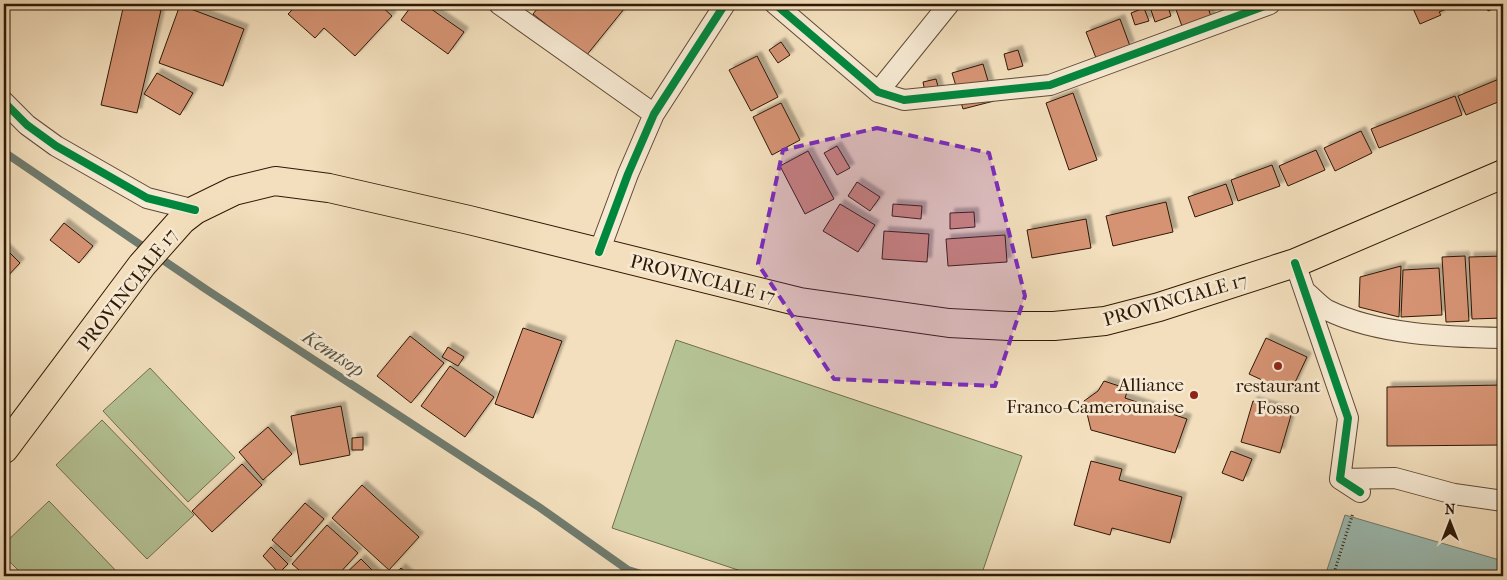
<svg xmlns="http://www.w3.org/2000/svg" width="1507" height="580" viewBox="0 0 1507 580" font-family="'IM FELL French Canon',serif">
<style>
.green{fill:#b5c395;stroke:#726e4e}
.water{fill:#9bbcb3;stroke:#707b6e}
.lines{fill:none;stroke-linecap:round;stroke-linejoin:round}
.stream{stroke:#707b6e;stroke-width:8}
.building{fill:#d59373;stroke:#2f1906;filter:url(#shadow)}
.street-casing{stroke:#604a34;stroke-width:22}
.primary-casing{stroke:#2f1906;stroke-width:30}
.path{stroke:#2f1906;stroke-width:3;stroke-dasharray:1 2.5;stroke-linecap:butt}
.street{stroke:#f7ead4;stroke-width:20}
.primary{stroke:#f3dfbd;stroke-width:28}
.cycleway-casing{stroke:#f7ead4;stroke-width:11}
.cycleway{stroke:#00873e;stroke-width:8}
.marked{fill:#7b2cbf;fill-opacity:0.2;stroke:#7b2cbf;stroke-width:4;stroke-dasharray:10 6;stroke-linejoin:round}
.poi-dot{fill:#8f2418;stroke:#f7ead4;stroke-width:2}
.labels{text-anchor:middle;stroke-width:5;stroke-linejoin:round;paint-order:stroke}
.street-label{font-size:19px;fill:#2f1906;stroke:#f7ead4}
.poi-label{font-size:19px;fill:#2f1906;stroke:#f7ead4;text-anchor:end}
.water-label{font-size:20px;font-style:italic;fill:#555243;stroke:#f7ead4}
</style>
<defs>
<filter id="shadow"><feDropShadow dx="4.5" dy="-4.5" stdDeviation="1" flood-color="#0004"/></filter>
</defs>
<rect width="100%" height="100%" fill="#f3dfbd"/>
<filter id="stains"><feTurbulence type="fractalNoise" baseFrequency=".004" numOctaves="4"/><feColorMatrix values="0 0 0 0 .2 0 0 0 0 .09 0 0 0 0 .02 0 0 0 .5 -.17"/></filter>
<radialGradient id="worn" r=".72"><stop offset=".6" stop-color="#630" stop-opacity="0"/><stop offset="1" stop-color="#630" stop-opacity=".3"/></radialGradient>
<path class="green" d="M676,340L1022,456L981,576H756L612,528Z
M150,368L235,458L188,502L103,411Z
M102,420L194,515L147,559L56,465Z
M49,501L121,576H24L4,556V544Z"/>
<path class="water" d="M1345,515L1503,561V576H1325Z"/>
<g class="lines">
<path class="stream" d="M4,152L207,290L539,507L628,570L648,576"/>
</g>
<path class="building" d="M124,4L161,10L137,113L101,105Z
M298,4H379L392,16L355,56L324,28L315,38L288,14Z
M413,4H424L464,32L448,54L401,20Z
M541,4H628L586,56L533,14Z
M1160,4H1167L1171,16L1155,22L1150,7Z
M1174,4H1207L1212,20L1183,29Z
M1411,4H1457L1439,12L1441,15L1420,24Z
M1485,4H1503V5L1488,11Z
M180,5L244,29L223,86L159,63Z
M1144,8L1149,21L1135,25L1131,13Z
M1120,19L1130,46L1096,58L1086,32Z
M781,42L790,55L778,63L769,50Z
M1018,50L1023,66L1008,70L1004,54Z
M757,56L778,97L751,111L729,70Z
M983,64L994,101L963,109L952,73Z
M157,73L193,93L180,115L144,94Z
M936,79L940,94L926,97L923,82Z
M1499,79L1503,89V100L1466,115L1458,96Z
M1073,93L1097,160L1069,170L1046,103Z
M1455,96L1462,115L1379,148L1371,129Z
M781,103L800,140L772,155L753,117Z
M1361,131L1372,153L1335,171L1324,148Z
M837,146L850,168L837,175L824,153Z
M1316,150L1325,170L1288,186L1279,166Z
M808,151L834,199L805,214L780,166Z
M1272,165L1280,186L1238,201L1231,180Z
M857,182L880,197L870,211L848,196Z
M1226,184L1233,204L1195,217L1188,197Z
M1166,202L1173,232L1113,246L1106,216Z
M840,204L875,225L858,252L823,231Z
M893,204L922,206L921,219L892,216Z
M974,212L975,227L950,229V213Z
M1086,219L1091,248L1032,258L1027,230Z
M64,223L93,246L79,263L50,240Z
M884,231L929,234L927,262L882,259Z
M1005,235L1007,262L948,266L946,239Z
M4,247L20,263L4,280Z
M1465,256L1469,321L1446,322L1442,257Z
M1503,256V318L1472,319L1469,257Z
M1401,266L1399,317L1359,307L1360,277Z
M1439,268L1442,315L1401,317L1403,270Z
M523,328L562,341L533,418L495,404Z
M410,336L444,363L411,403L377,376Z
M1266,338L1307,357L1290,393L1249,374Z
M448,347L464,357L458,366L442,357Z
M450,366L494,397L465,437L421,406Z
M1104,381L1128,389L1125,398L1187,419L1175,453L1091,430L1084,401L1098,391Z
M1503,385V445L1387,446V387Z
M1253,401L1292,412L1280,453L1241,442Z
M341,406L350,455L300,465L291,416Z
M268,427L292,454L263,480L239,452Z
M363,437V450H352V438Z
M1231,451L1252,459L1243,481L1222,473Z
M1091,461L1122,469L1119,480L1182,497L1170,543L1112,528L1110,535L1074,525Z
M242,464L262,485L212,532L192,511Z
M362,485L419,537L389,570L332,518Z
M305,503L324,519L291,557L272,540Z
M327,525L358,553L337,576H306L292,564Z
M271,547L288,564L279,573L263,556Z
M361,559L378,576H343Z
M401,568L410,576H394Z"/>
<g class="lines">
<g class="street-casing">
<path id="street" d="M499,4L654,114
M775,4L878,92L904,100L1050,85L1270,4
M878,92L949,4
M4,102L27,125L56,146L147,198L195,210
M599,252L628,174L654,114L725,4
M1295,263L1348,418L1340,479L1360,492
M1307,293C1313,298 1320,306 1327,310C1378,335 1447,337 1503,338
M1340,479L1395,478L1454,494L1503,501"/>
</g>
<g class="primary-casing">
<path id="primary" d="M4,449L142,265L182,220L195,210L234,191L275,181L329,188L469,220L800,302L949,323L1009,326H1054L1105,321L1159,307L1295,263L1503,174"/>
</g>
<path class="path" d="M1333,576L1353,513"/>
<use href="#street" class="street"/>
<use href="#primary" class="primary"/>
<g class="cycleway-casing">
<path id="cycleway" d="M775,4L878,92L904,100L1050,85L1270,4
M4,102L27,125L56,146L147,198L195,210
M599,252L628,174L654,114L725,4
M1295,263L1348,418L1340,479L1360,492"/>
</g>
<use href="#cycleway" class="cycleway"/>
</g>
<path class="marked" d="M877,128L989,153L1025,296L995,386L834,379L758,264L783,150Z"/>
<g class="poi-dot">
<circle cx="1278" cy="366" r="5"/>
<circle cx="1194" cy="395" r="5"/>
</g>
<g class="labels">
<g class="street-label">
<text transform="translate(703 278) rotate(14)" y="7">PROVINCIALE 17</text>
<text transform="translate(127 289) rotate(-52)" y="7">PROVINCIALE 17</text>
<text transform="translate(1175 299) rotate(-16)" y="7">PROVINCIALE 17</text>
</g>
<g class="poi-label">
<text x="1184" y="391">Alliance<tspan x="1184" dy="22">Franco-Camerounaise</tspan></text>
<text x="1278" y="392" text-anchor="middle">restaurant<tspan x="1278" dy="22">Fosso</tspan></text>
</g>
<g class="water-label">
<text transform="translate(334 353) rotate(33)" y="7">Kemtsop</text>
</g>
</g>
<rect width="1507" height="580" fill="none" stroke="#f3dfbd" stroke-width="20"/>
<rect x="5" y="5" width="1497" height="570" fill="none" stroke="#2f1906" stroke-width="2.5"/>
<rect x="10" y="10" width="1487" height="560" fill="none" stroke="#2f1906"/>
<g transform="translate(1450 522)" stroke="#f7ead4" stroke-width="4" paint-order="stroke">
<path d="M0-4L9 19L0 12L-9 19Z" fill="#2f1906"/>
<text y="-8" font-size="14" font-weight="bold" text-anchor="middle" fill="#2f1906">N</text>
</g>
<rect width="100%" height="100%" filter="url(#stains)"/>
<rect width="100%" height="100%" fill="url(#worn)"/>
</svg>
